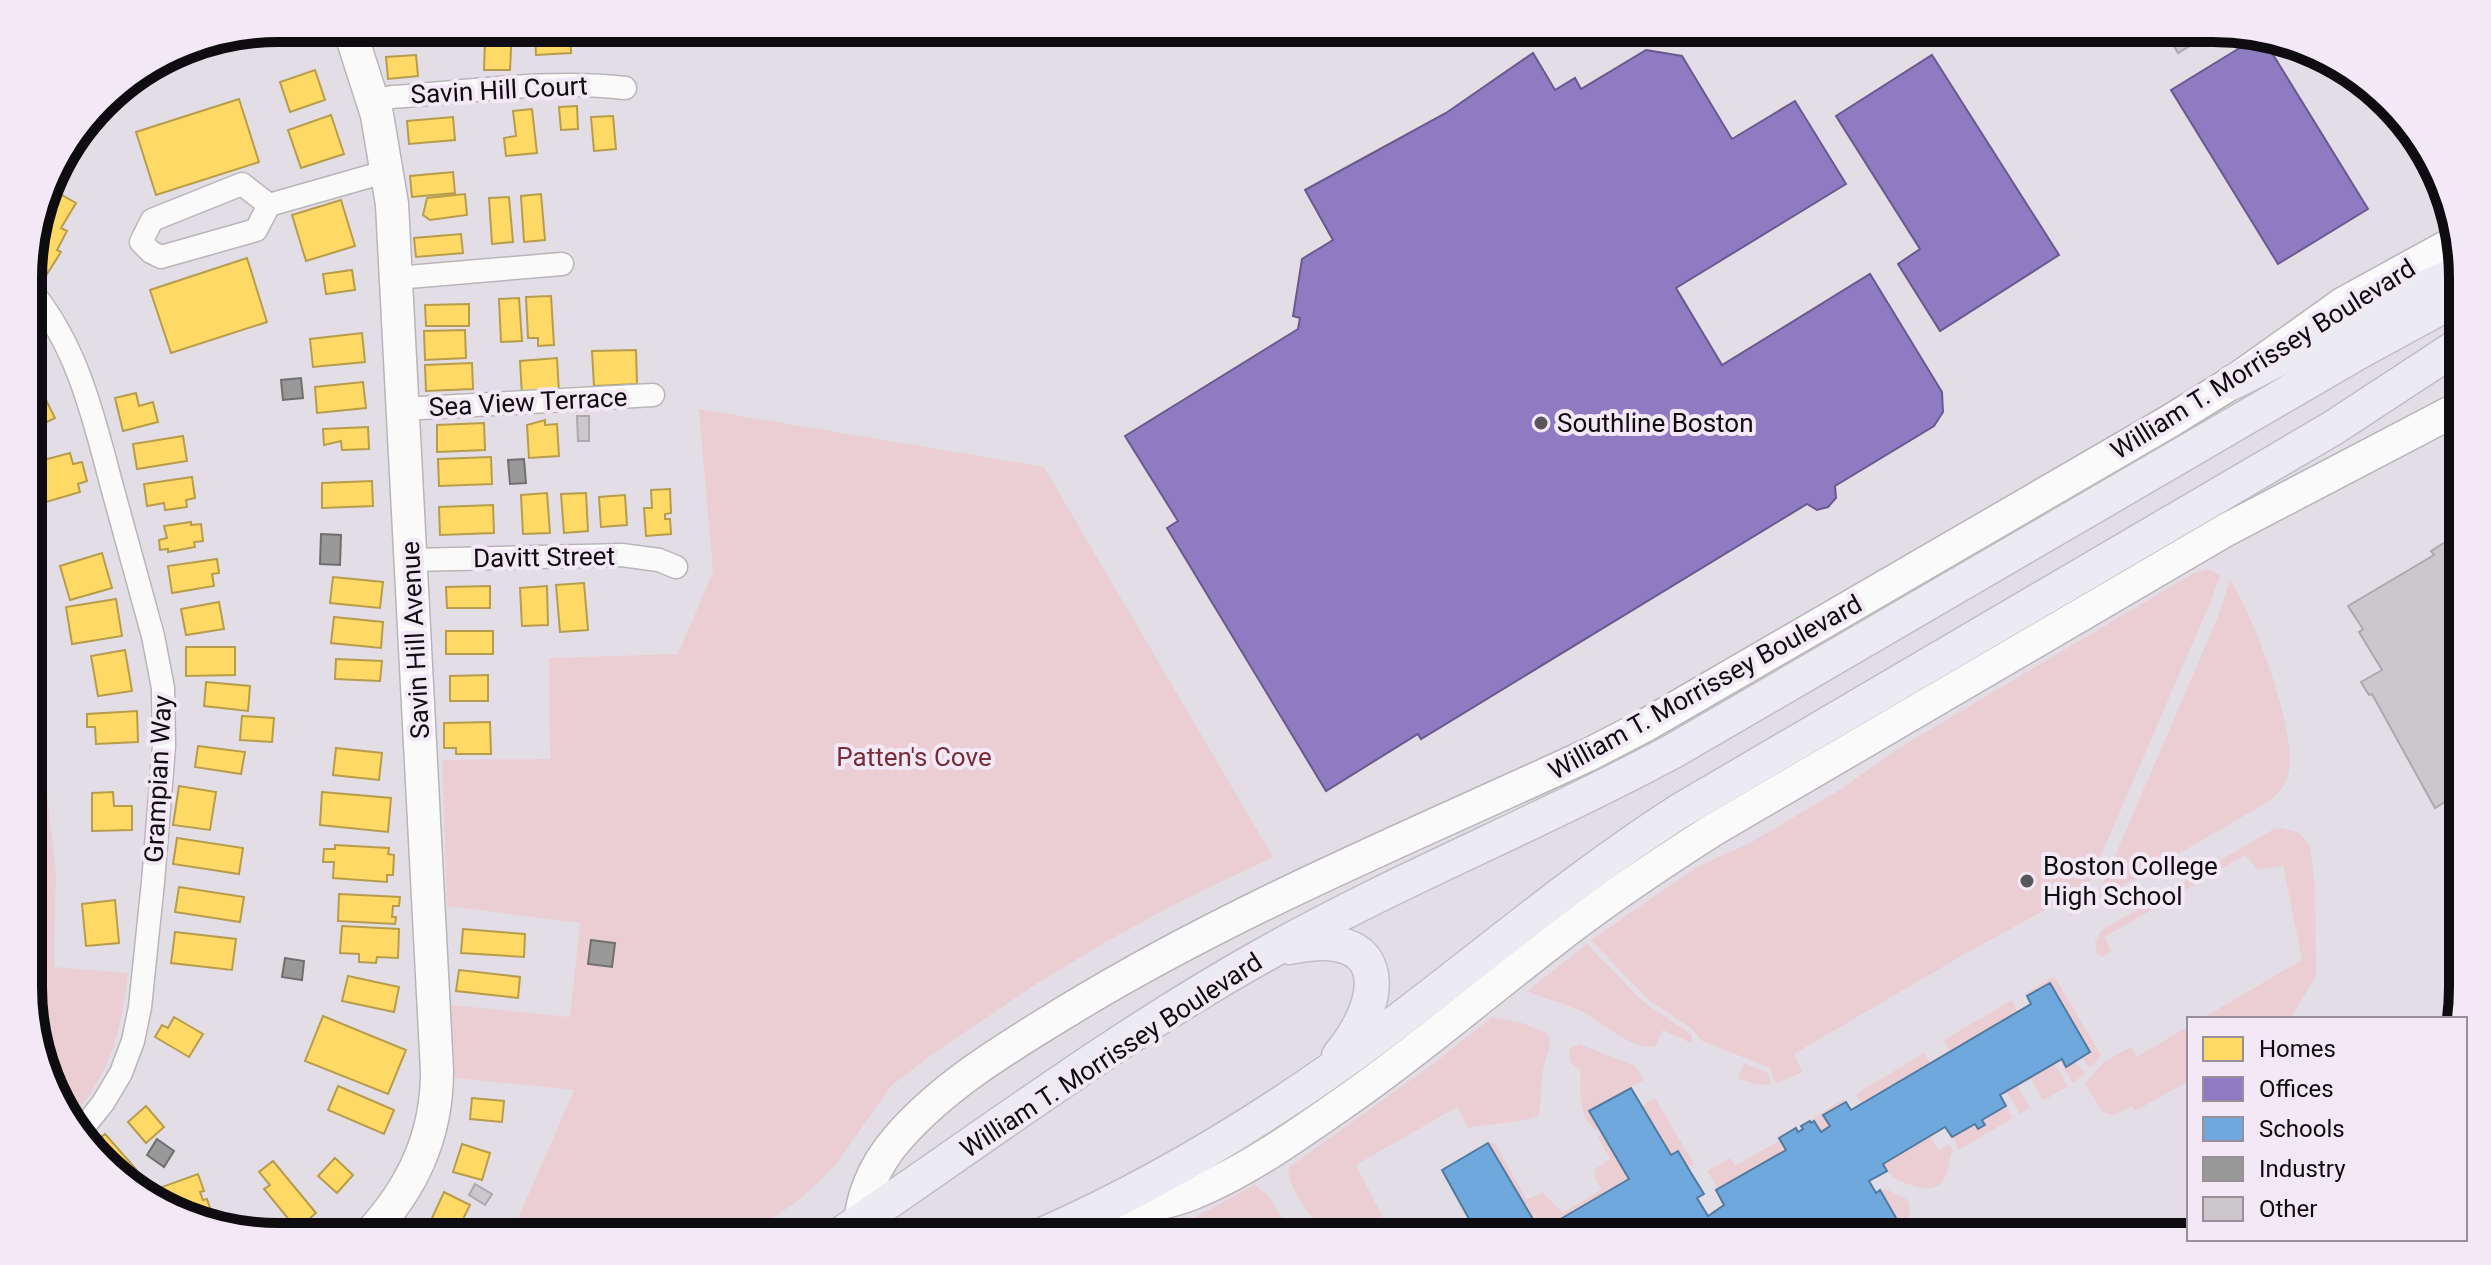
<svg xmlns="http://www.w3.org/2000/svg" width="2491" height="1265" viewBox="0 0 2491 1265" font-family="Roboto,sans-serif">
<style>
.green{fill:#ebced3}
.homes{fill:#ffd966;stroke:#b79c4c;stroke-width:2}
.offices{fill:#8e7cc3;stroke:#685a8e;stroke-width:2}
.schools{fill:#6fa8dc;stroke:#52799f;stroke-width:2}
.industry{fill:#999;stroke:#706f70;stroke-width:2}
.building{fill:#ccc7cc;stroke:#ada8ad;stroke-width:2}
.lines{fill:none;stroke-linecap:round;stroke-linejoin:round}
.street-casing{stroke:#b8b4ba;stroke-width:25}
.secondary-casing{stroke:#b8b4ba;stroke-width:35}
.primary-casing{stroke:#c0bec2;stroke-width:37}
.street{stroke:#fbfafb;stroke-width:22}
.secondary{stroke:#fbfafb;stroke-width:32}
.primary{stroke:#eceaf2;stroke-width:34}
.poi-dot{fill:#59565c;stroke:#f2e8f6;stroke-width:3}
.labels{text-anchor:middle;stroke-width:8;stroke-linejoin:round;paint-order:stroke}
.street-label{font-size:26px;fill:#0f0c11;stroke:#f2e8f6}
.poi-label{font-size:26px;fill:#0f0c11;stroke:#f2e8f6;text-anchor:start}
.park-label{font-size:26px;fill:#772e38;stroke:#f2e8f6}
.rim{fill:none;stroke:#0f0c11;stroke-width:10}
</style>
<rect width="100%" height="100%" fill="#e3dee6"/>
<path class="green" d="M699,409L1044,467L1273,857L1181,901L1111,939L1036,984L937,1051L892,1085L836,1164L817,1184L795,1203L744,1237H510L574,1090L455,1078L451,1005L570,1017L580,923L447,906L442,760L550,759L549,658L678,654L713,572Z
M2209,569L2220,576L2212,598L2079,907L2071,916L2063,900L1970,951L1794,1054L1803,1072L1776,1084L1770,1068L1702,1041L1691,1028L1649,1000L1591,940L1697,867L1750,843L1841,789L1899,748L2192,574Z
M2230,579C2253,616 2302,738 2287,779C2281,794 2269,801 2256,809L2095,902L2219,614Z
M29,638L56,872L54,967L128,973C121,1034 110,1075 69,1121L30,1020Z
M2282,828L2299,833L2310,846L2315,885L2316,977L2290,1019H2201L2302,960L2283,865L2258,870L2245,855L2105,937L2111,951L2103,957L2097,954L2095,941L2102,930L2272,830Z
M1587,944L1642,1001L1692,1035L1691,1043L1663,1030L1655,1047C1625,1047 1606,1024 1581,1011C1564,1003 1544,999 1527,991Z
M2054,976L2101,1055L2090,1069L2082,1057L2090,1052L2050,983L2027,996L2025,994Z
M2012,1000L2018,1012L1951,1052L1944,1040Z
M1492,1017L1522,1023L1548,1034L1550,1043L1543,1071L1539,1115C1531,1121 1483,1125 1468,1128L1457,1107L1356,1165L1393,1237H1332C1312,1220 1290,1194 1288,1168L1433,1064Z
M2189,1026V1081L2135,1111L2132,1106L2113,1115L2102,1112L2085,1083L2105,1061L2131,1047L2137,1057Z
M1579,1044L1635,1066L1644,1080L1590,1111L1600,1129L1597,1131C1576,1117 1582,1091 1580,1070C1570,1063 1569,1062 1570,1049Z
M1924,1053L1930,1063L1862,1104L1856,1094Z
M2062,1059L2067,1067L2075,1061L2085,1074L2073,1083L2059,1060Z
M1744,1063L1768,1073L1772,1085L1755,1084L1738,1079Z
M2054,1063L2068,1086L2043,1101L2030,1077Z
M2017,1085L2030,1108L2020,1114L2006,1091Z
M1655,1098L1694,1164L1688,1168L1678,1151L1671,1155L1642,1106Z
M1844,1099L1846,1102L1823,1115L1830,1126L1821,1132L1815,1121L1811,1123L1817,1115Z
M2006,1106L2013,1118L1959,1150L1952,1137L1975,1124L1978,1128L1982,1120Z
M1602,1133L1629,1179L1540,1231L1488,1143L1494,1142L1527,1199L1543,1193L1563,1213L1602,1189L1595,1178V1169L1610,1159L1598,1137Z
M1930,1136L1938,1150L1949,1144L1954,1152L1951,1154C1946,1185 1939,1195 1908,1184C1895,1180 1889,1175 1883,1164Z
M1780,1140L1786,1150L1718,1189L1707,1171L1730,1158L1735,1166Z
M1254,1185L1268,1195L1294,1237H1160Z
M1886,1189L1908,1200L1910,1207L1908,1225L1916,1234L1928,1235L1934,1228L1942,1233L1959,1223L1970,1237H1944L1942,1233L1936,1237H1907L1880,1190Z"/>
<path class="homes" d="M375,28H407L408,34L377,39Z
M495,28H512L510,70H484L485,40H495Z
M570,28L571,53L536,55L535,29Z
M253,33L250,46L217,40Z
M416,55L418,76L388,79L386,57Z
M315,70L325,100L290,112L280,82Z
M239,99L259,162L156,195L136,132Z
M577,106L578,129L561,130L559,107Z
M532,109L537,153L506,156L504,138L516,136L513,111Z
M331,115L344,154L301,168L288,130Z
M613,116L616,149L594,151L591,117Z
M453,117L455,140L409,144L407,121Z
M453,172L455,193L412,197L410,176Z
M53,190L76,203L61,228L67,231L57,250L61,252L47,274L29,261L35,237L45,221L40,218L43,207Z
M465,194L467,215L430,220L423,215L427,198Z
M541,194L545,240L524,242L521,196Z
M509,197L513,242L492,244L489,198Z
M341,200L355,246L306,261L292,215Z
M461,234L463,253L416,257L414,238Z
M247,258L267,322L171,353L150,290Z
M352,270L355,290L326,294L323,274Z
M551,296L554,345L538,346V338H528L526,297Z
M519,298L522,341L501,342L499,299Z
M469,304V326H426L425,305Z
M465,330L466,358L425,360L424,331Z
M362,333L365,362L313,367L310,339Z
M636,350L637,384L594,386L592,351Z
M557,358L559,393L522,395L520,361Z
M472,363L473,389L426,391L425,365Z
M363,382L366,408L317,413L315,387Z
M40,388L55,418L29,431V394Z
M136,393L139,406L153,402L158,422L123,431L115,398Z
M545,420V425L557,424L559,456L529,458L527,425Z
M484,423L485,450L437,452V425Z
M368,427L369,449L342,450L341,441L324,445L323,429Z
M183,436L187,461L137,469L133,444Z
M70,453L73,464L82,462L87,481L78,484L80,492L46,502L36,462Z
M491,457L492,484L439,486L438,459Z
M192,477L195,498L186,500L187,507L165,510L164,503L147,506L144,484Z
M372,481L373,506L322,508V483Z
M670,489L671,513L665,514V519H670L671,534L646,536L644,508H652L651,490Z
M547,493L550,533L523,534L521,495Z
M586,493L588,531L564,533L561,494Z
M625,495L627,525L601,527L599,497Z
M493,505L494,533L440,535L439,507Z
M191,522V525L201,524L203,541L194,542L195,547L168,552V549L160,550L159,540L167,538L164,526Z
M102,553L112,588L70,600L60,566Z
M217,559L219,573L212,574L214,586L172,593L168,566Z
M333,577L383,582L380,608L330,603Z
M584,583L588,630L560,632L556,585Z
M490,586V608H447L446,587Z
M547,586L548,625L522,626L520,588Z
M116,599L122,636L72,644L66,607Z
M219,602L224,629L186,635L181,609Z
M334,617L383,622L381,648L331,643Z
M446,631H493V654H446Z
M186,647H235V675L186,676Z
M125,650L132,691L98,696L91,656Z
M336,659L382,661L380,681L335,679Z
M488,675V701H450V676Z
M206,682L250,686L248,711L204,706Z
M137,711L138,742L96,744L95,727H87V714Z
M242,716L274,718L272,742L240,740Z
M490,722L491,754H456V748H444V723Z
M198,746L245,752L241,774L195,767Z
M336,748L382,753L379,780L333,775Z
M179,786L216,792L210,830L173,825Z
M113,792L114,806H132V830L92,831V793Z
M322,792L391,798L388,832L320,825Z
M177,838L243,848L239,874L173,864Z
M335,845L389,848L388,854L394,855L393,875H387V882L333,878L334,862H323L324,849H335Z
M179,887L244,897L240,922L175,912Z
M339,894L400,897L399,906H393L392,917H396L395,924L338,921Z
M115,900L119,943L86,946L82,904Z
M342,926L399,929L398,958L377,957L376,963L359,962V954L340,953Z
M463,929L525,934L524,957L461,953Z
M175,932L236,939L232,970L171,963Z
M459,970L520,977L518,998L456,991Z
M348,976L399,987L394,1012L342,1001Z
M323,1016L406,1050L388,1094L305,1061Z
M174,1017L203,1034L189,1057L155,1037L162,1025L168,1028Z
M338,1086L394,1110L384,1134L328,1110Z
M472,1098L504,1101L502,1122L470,1119Z
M146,1106L164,1127L146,1143L128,1122Z
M105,1134L136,1169L127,1176L92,1145Z
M462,1144L490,1153L482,1180L453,1172Z
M335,1158L353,1175L337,1193L318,1176Z
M273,1161L316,1213L299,1228L295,1227L264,1189L270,1185L259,1172Z
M198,1174L204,1191L200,1192L203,1200L207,1199L213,1217L206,1220L167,1211L163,1207L168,1205L162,1187Z
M444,1192L470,1205L457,1231L432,1218Z"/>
<path class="offices" d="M2256,38L2264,40L2368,209L2278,264L2171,90Z
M1646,50L1682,56L1732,139L1795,101L1846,184L1676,288L1722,365L1870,274L1942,392L1943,412L1934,426L1835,486L1836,498L1828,507L1817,510L1807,504L1421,739L1418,734L1326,791L1167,528L1178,521L1125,436L1298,329L1300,318L1293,316L1302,259L1333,240L1305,190L1446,113L1533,53L1555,90L1575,78L1581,89Z
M1932,55L2059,255L1940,331L1898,264L1920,249L1836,116Z"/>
<path class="schools" d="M2050,983L2090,1052L2066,1067L2062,1059L2000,1095L2006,1106L1982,1120L1985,1125L1978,1129L1975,1124L1952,1137L1945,1127L1883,1164L1887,1171L1869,1181L1876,1193L1880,1190L1907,1237H1660L1653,1224L1632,1237H1479L1442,1170L1488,1143L1540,1231L1629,1179L1589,1111L1631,1088L1671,1155L1678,1151L1691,1173L1704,1194L1697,1198L1708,1216L1724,1205L1716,1190L1786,1150L1779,1138L1796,1128L1798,1132L1803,1129L1801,1126L1810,1121L1811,1123L1814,1121L1821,1132L1830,1126L1823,1115L1846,1102L1851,1110L2031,1004L2027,996Z"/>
<path class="industry" d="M301,378L303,398L283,400L281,380Z
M524,459L526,483L510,484L508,460Z
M321,534L341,535L340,565L320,564Z
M591,940L615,943L612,967L588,964Z
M285,958L304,961L302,980L282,977Z
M157,1139L174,1151L164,1167L147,1155Z"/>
<path class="building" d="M595,28H611L609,40L593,39Z
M2194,34L2198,41L2178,53L2174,46Z
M577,416H589V441H578Z
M2460,533L2462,536L2463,819L2458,811L2462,809L2455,796L2435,808L2372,694L2369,695L2361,682L2382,670L2359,632L2363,629L2348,606L2434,555L2431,551Z
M475,1184L492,1194L485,1205L469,1195Z"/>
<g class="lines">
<g class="street-casing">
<path id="street" d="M373,101L392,97C465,92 554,79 625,88
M269,205L242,184L152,220L141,242L151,252L161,257L256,230L269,205L388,171
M396,278L562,264
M29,288C76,343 93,414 111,483C125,534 139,585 153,636L163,688L164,746L153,882L140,1007L133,1041L121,1073L103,1103L79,1133
M403,409L653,395
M411,560L622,555L659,560L676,567"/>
</g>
<g class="secondary-casing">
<path id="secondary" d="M349,28L377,115L392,204L437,1071C437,1137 412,1189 367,1237
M1096,1214C1128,1208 1160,1206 1191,1194C1244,1173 1299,1134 1346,1101C1418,1051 1484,994 1553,941C1604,901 1658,865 1713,830L2226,530L2461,407
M861,1237C857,1202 875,1164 898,1138C944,1085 1008,1047 1067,1011C1232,910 1413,836 1588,755L1646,725L2170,421L2233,382L2344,303L2459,240"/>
</g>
<g class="primary-casing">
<path id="primary" d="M2233,382L2394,301L2461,272
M1290,947C1387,926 1390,994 1339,1056
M837,1237C977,1142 1114,1039 1262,956C1396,880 1540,823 1675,750L2360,351L2461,296
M1038,1237C1159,1184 1276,1112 1382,1033C1481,959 1574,879 1678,812L2333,428L2461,344"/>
</g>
<use href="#street" class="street"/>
<use href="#secondary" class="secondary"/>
<use href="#primary" class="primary"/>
</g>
<g class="poi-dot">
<circle cx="1541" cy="423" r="8"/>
<circle cx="2027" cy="881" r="8"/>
</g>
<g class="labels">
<g class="street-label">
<text transform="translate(499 90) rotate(-3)" y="9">Savin Hill Court</text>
<text transform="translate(2263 359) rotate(-32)" y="9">William T. Morrissey Boulevard</text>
<text transform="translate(528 402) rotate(-3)" y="9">Sea View Terrace</text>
<text transform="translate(544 557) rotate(-1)" y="9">Davitt Street</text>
<text transform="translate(415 640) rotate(-93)" y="9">Savin Hill Avenue</text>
<text transform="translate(1705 687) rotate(-29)" y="9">William T. Morrissey Boulevard</text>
<text transform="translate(158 779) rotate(-87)" y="9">Grampian Way</text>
<text transform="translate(1111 1055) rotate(-33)" y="9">William T. Morrissey Boulevard</text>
</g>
<g class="poi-label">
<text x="1557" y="432">Southline Boston</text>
<text x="2043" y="875">Boston College<tspan x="2043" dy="30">High School</tspan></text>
</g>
<g class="park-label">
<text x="914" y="766">Patten's Cove</text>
</g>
</g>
<path d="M0 0H2491V1265H0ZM278 42H2213A236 236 0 0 1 2449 278V987A236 236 0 0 1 2213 1223H278A236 236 0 0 1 42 987V278A236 236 0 0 1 278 42Z" fill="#f2e8f6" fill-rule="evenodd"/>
<path class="rim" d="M278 42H2213A236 236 0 0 1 2449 278V987A236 236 0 0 1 2213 1223H278A236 236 0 0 1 42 987V278A236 236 0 0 1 278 42Z"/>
<rect x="2187" y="1017" width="280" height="224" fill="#f2e8f6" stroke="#97909a" stroke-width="2"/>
<rect x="2203" y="1037" width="40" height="24" fill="#ffd966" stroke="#97909a" stroke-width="2"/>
<text x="2259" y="1057" font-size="24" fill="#0f0c11">Homes</text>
<rect x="2203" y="1077" width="40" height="24" fill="#8e7cc3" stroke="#97909a" stroke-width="2"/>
<text x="2259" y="1097" font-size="24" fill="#0f0c11">Offices</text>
<rect x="2203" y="1117" width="40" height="24" fill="#6fa8dc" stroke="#97909a" stroke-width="2"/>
<text x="2259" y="1137" font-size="24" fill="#0f0c11">Schools</text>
<rect x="2203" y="1157" width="40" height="24" fill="#999999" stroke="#97909a" stroke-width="2"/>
<text x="2259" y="1177" font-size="24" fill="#0f0c11">Industry</text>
<rect x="2203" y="1197" width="40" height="24" fill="#ccc7cc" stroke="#97909a" stroke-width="2"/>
<text x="2259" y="1217" font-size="24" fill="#0f0c11">Other</text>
</svg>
